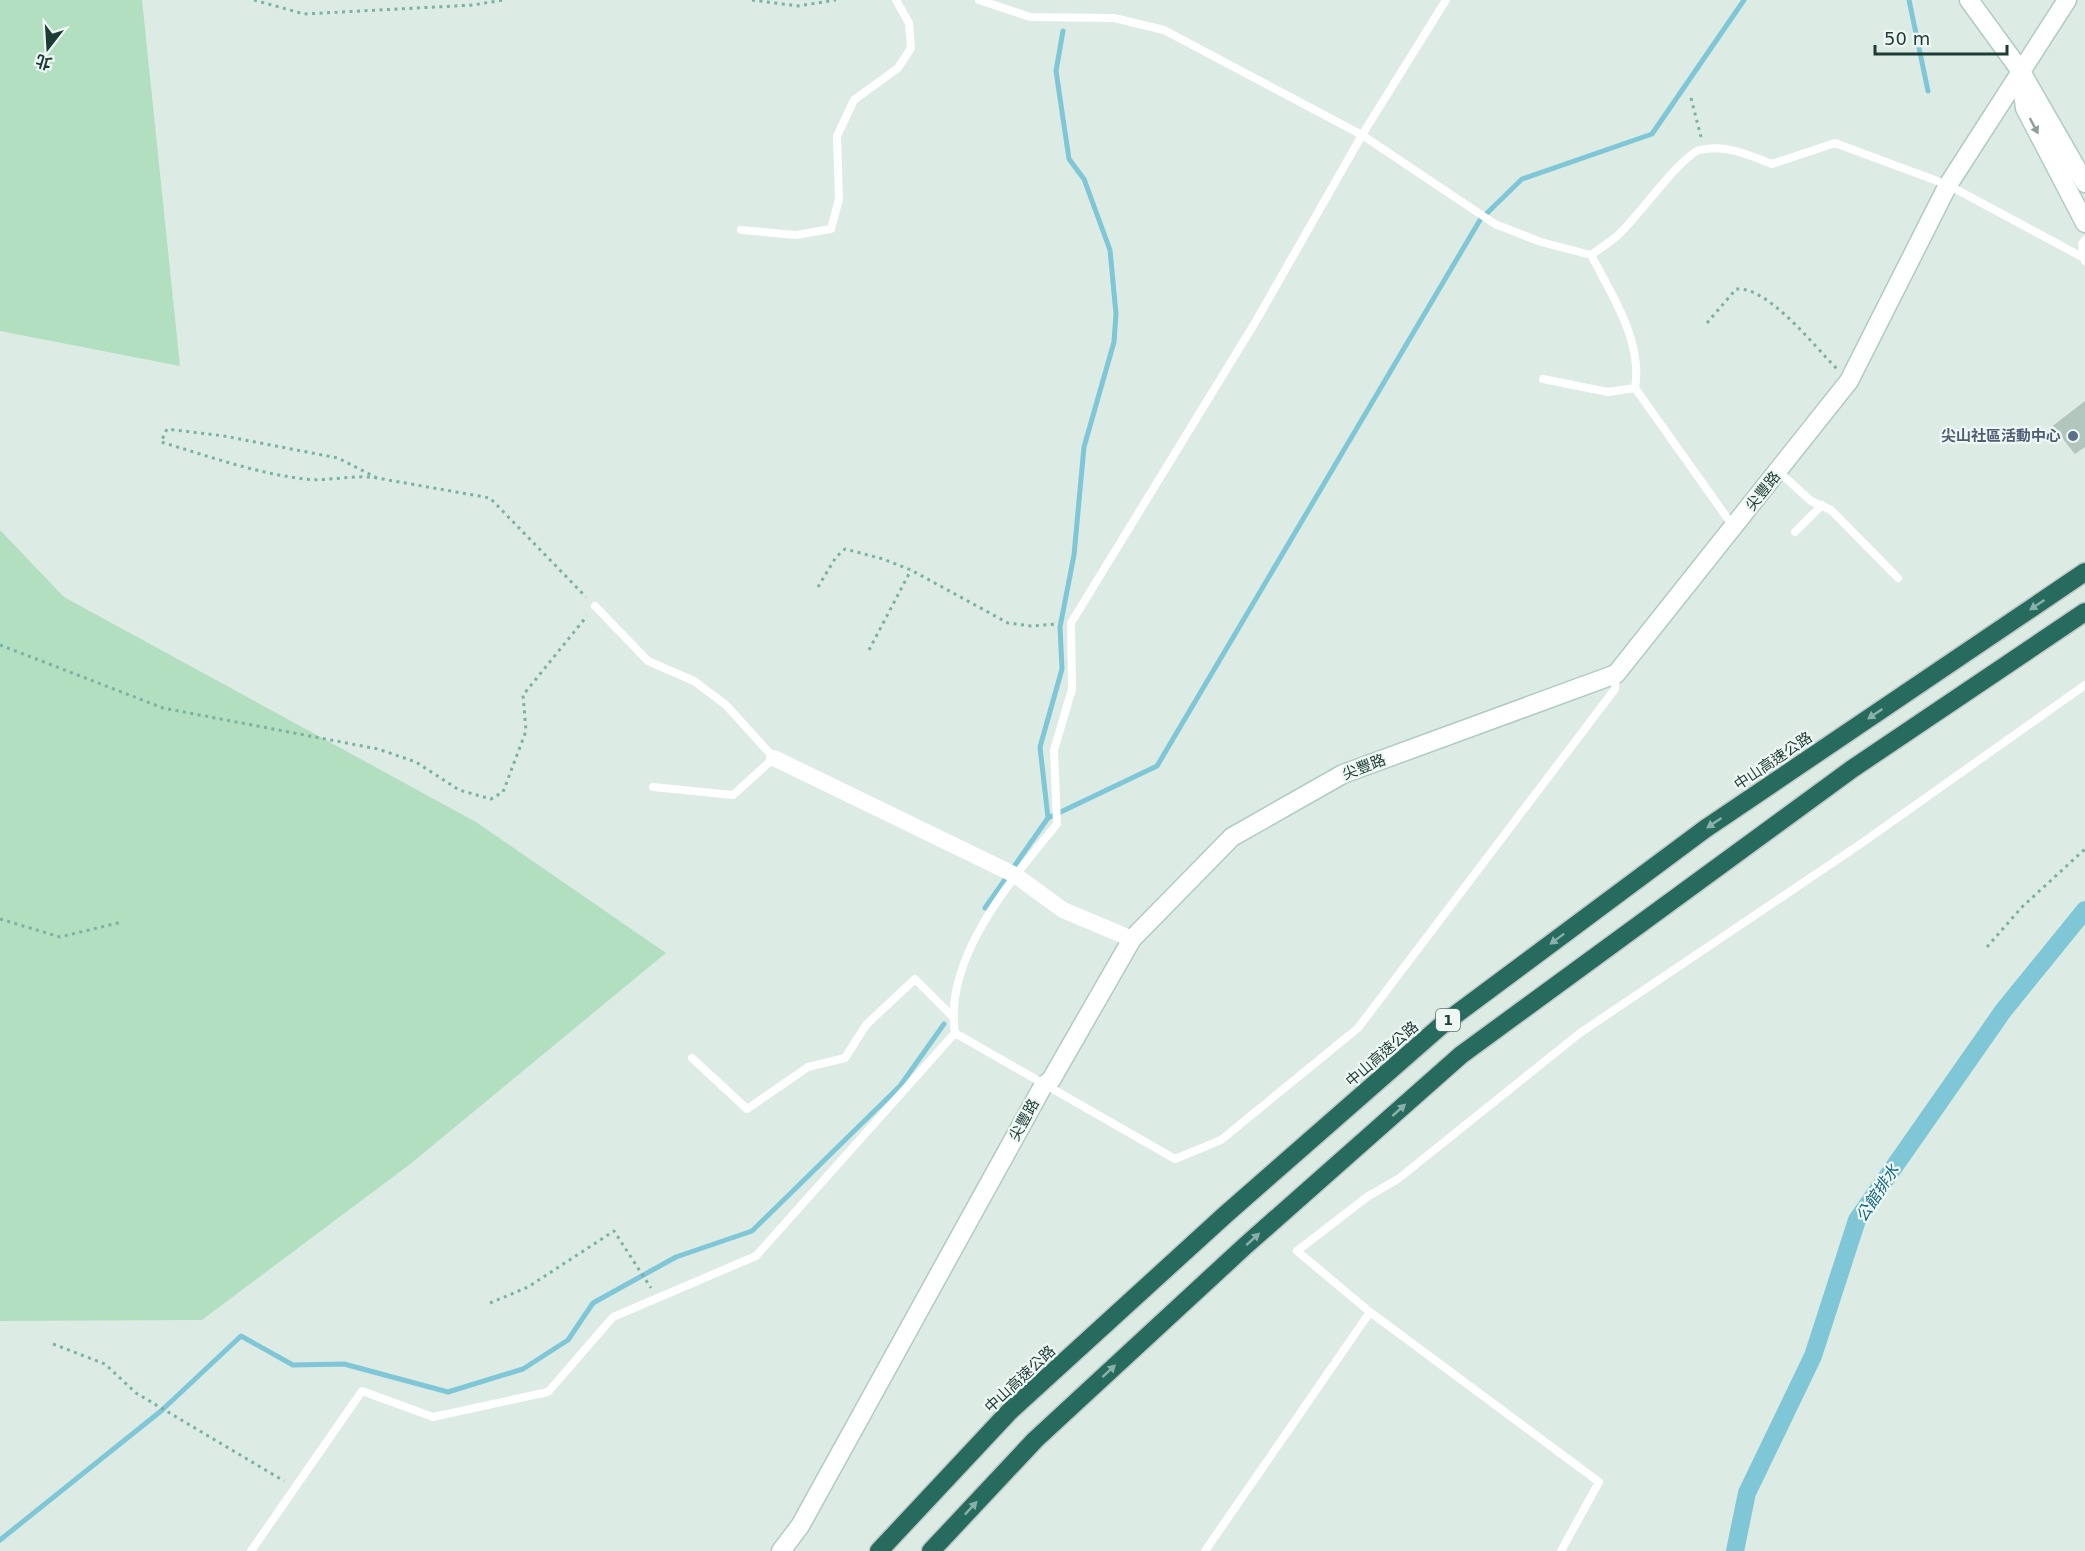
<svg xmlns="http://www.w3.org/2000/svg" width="2085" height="1551" viewBox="0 0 2085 1551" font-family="'DejaVu Sans','Noto Sans TC',sans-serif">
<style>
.green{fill:#b3dfc1}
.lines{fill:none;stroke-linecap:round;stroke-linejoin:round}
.stream{stroke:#7fc6d6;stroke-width:5}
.canal{stroke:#7fc6d6;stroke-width:18}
.building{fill:#b2c6be;stroke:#afc5bd;stroke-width:1.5}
.secondary-casing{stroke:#afccc2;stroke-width:21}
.highway-casing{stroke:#c0c8c6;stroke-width:21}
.path{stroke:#7ab2a2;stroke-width:3;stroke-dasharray:3 4.5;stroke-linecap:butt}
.lane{stroke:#fff;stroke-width:8}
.street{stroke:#fff;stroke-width:16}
.secondary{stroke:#fff;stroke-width:18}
.highway{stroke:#276b5f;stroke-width:18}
.oneway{fill:#8e9e9a}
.oneway2{fill:#8ab1a9}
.service-dot{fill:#5c6f8a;stroke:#eef7f3;stroke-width:2}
.labels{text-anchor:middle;stroke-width:4.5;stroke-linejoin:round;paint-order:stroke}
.shield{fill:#eef7f3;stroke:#5c746e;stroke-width:1.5}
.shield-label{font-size:14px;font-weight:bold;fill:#1d3c35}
.service-label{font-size:15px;font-weight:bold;fill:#4e5e75;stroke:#eef7f3;text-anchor:end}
.street-label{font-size:15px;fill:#1d3c35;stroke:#eef7f3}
.water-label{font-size:16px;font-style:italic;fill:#13677d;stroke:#eef7f3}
</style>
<rect width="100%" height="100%" fill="#ddebe5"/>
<path class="green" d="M0,0H142L180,366L0,331Z
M0,530L64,597L476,822L666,953L409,1165L202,1320L0,1321Z"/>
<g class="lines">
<path class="stream" d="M1909,0L1928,91
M1048,818L1040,747L1062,669L1060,627L1074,555L1084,447L1114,342L1116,314L1110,250L1084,179L1069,159L1056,71L1063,31
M985,908L1048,818L1157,766L1480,220L1522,179L1652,134L1744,0
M0,1540L161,1411L241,1336L293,1365L344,1364L448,1392L523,1369L568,1340L593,1303L676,1257L752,1231L900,1086L944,1024"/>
<path class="canal" d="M1735,1551L1747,1493L1813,1356L1857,1220L2003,1011L2085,910"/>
</g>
<path class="building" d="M2085,402V446L2075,453L2054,426Z"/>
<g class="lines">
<g class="secondary-casing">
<path id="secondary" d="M1969,0L2020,70L2085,183
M2021,78L2025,108L2085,223
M781,1551L800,1526L1043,1086L1051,1080L1132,939L1232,837L1343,774L1616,674L1849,381L1948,185L2067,0"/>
</g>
<g class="highway-casing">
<path id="highway" d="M879,1551L1009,1412L1225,1215L1443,1024L1705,829L2085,572
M931,1551L1035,1440L1245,1246L1461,1055L1852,769L2085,612"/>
</g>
<path class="path" d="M254,0L304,14L473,5L503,0
M752,0L798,6L836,0
M1691,98L1701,137
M1707,323L1736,289C1768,286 1814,346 1837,369
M377,478L338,458L224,436L167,429L161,442C208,456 255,473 304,479C328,482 353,474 377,478L490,498L586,597
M818,587L836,557L845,549L883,559L911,570L1008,623L1031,626L1058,624
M0,645L163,708L378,749L416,762L459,790L491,799L503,792L526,731L523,695L587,616
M869,650L911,570
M0,919L60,937L122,922
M1987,947L2022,907L2085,849
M490,1303L528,1287L614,1231L651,1288
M53,1344L105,1364L136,1393L284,1481"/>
<path class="lane" d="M979,0L1030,17L1114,18L1164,30L1362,135L1495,224L1541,242L1591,255C1612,295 1643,342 1635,388L1733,526
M741,230L796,235L831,229L839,199L837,136L854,100L898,68L911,48L909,23L896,0
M1591,255C1599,249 1609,243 1617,236C1636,220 1681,155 1700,150C1725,144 1749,155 1772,164L1835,143L1948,185L2084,258
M2085,261L2082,244L2085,240
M1543,379L1608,392L1635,388
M1779,472L1811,501L1831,510L1898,578
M1795,532L1822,505
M595,606L648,661L694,681L726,705L774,758L733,795L653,787
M955,1033L1175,1159L1221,1140L1358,1028L1615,689L1616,675
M692,1058L747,1109L808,1067L845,1058L866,1025L915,979L952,1016
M251,1551L362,1391L433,1417L548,1392L613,1317L756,1256L955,1033C943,958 1012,879 1057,824L1054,750L1072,689L1071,623L1256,321L1362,135L1446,0
M1205,1551L1370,1312
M1561,1551L1599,1482L1370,1312L1297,1251L1367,1197L1398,1179L1580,1033L1859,845L2085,685"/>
<path class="street" d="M774,758L1015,875L1063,910L1132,939"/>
<use href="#secondary" class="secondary"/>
<use href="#highway" class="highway"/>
</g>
<defs><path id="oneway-solid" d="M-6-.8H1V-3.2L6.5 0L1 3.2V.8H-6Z" transform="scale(1.5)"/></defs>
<use class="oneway" href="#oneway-solid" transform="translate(2034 126) rotate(62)"/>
<g class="oneway2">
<use href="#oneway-solid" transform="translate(2037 605) rotate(146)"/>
<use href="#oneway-solid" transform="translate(1875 714) rotate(146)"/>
<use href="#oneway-solid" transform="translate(1714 823) rotate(146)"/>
<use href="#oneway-solid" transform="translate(1557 939) rotate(143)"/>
<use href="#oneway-solid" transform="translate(1399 1110) rotate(-42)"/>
<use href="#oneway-solid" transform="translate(1253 1239) rotate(-42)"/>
<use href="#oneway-solid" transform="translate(1109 1371) rotate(-43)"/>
<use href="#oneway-solid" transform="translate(971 1508) rotate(-47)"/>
</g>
<circle class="service-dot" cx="2073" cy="436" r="6"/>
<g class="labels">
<rect class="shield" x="1436" y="1009" width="24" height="22" rx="4.5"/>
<g class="shield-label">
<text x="1448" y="1025">1</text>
</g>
<g class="service-label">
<text x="2061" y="441">尖山社區活動中心</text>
</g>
<g class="street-label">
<text transform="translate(1763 491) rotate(-51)" y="5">尖豐路</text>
<text transform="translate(1773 761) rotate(-34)" y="5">中山高速公路</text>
<text transform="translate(1364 767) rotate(-21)" y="5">尖豐路</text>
<text transform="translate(1382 1054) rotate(-41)" y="5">中山高速公路</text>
<text transform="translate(1024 1120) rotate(-61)" y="5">尖豐路</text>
<text transform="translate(1020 1379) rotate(-43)" y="5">中山高速公路</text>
</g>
<g class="water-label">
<text transform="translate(1877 1193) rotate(-57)" y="6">公館排水</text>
</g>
</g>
<g transform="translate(48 48) rotate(197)" stroke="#eef7f3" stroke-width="4.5" paint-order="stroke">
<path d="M0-4.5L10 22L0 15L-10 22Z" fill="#1d3c35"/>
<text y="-9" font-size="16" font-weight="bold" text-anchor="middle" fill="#1d3c35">北</text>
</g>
<path d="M1875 45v9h132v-9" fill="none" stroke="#1d3c35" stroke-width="3"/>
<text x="1884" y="45" font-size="18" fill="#1d3c35" stroke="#eef7f3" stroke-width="4.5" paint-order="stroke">50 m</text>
</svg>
